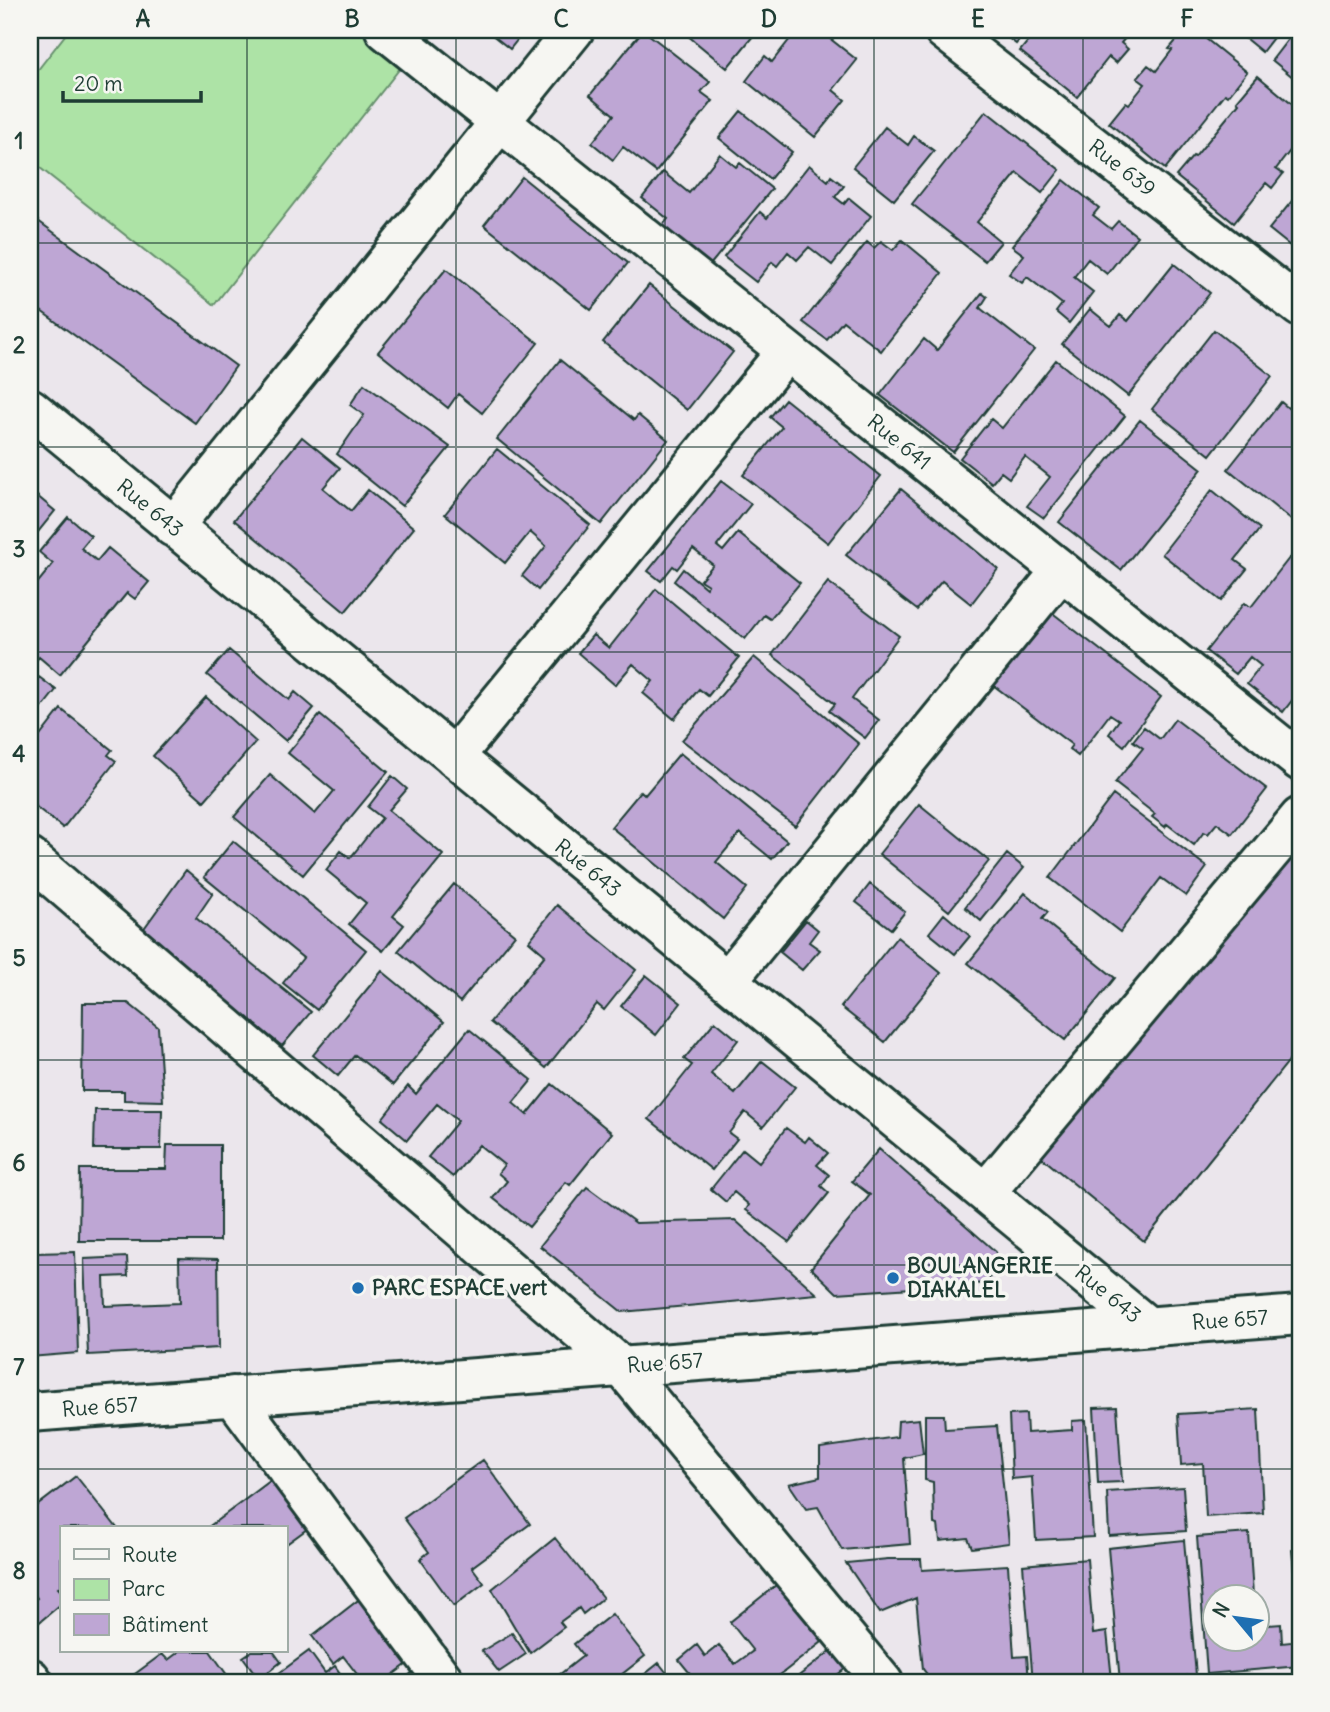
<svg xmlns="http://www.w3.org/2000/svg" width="1330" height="1712" viewBox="0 0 1330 1712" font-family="Delius,sans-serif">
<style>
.green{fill:#ade3a6;stroke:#66906d;stroke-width:2}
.building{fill:#bea6d4;stroke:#1f3d34;stroke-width:2}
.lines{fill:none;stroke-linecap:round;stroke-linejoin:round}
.minor-casing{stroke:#1f3d34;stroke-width:44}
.minor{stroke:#f6f6f2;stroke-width:38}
.grid{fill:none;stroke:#1f3d34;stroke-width:2;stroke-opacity:0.55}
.poi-dot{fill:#1f6fb2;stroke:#f6f6f2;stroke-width:2.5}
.labels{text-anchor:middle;stroke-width:7;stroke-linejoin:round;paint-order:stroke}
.street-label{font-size:21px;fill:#1f3d34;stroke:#f6f6f2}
.poi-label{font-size:21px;font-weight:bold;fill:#1f3d34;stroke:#f6f6f2;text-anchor:start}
.neatline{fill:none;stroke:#1f3d34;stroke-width:2.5}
.grid-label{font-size:23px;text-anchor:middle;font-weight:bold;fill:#1f3d34}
</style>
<rect width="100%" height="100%" fill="#ebe6ec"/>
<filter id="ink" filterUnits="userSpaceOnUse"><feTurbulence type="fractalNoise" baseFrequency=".0143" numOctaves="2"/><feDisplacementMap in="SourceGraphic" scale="14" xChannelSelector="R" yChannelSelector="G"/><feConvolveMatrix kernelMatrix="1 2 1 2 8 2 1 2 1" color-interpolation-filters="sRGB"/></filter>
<g filter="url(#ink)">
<path class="green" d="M69,30H430L214,305L30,160V80Z"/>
<path class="building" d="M486,30H525L510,49Z
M643,30L710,82L701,92L713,101L656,172L623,147L613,160L592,143L614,115L590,95Z
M681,30H758L727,68Z
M797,30H819L857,60L833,90L845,100L815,137L746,81L765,56L772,62Z
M998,30H1027L1016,44Z
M1037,30L1040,31L1132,30L1121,43L1128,49L1116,63L1109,57L1077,97L1020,51Z
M1185,30H1195L1247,72L1228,96L1225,94L1165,169L1109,123L1126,102L1129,104L1145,84L1137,78L1148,65L1156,71L1172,50L1169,49Z
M1235,30H1279L1262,52Z
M1300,32V83L1272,60L1289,38L1293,41Z
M1258,76L1300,111V146L1297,150L1293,147L1276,169L1283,174L1272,188L1266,183L1234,223L1176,176L1193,156L1195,157L1239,103L1237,101Z
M741,111L792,152L770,179L719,138Z
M986,111L1060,170L1042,193L1017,173L977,222L1001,242L985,261L912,204Z
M885,127L908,145L914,136L934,151L894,200L853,167Z
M720,154L736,167L740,163L772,189L710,265L662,226L668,219L642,198L663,172L689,193Z
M809,165L828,181L831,176L844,186L835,197L844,204L849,198L871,216L832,265L809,247L797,260L788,252L777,266L772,262L756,282L724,257L760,212L767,218Z
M522,177L628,263L591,310L484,225Z
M1064,180L1099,208L1093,215L1111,229L1118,221L1137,236L1107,274L1088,259L1074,277L1093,292L1069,323L1056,312L1062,304L1027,277L1022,283L1009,274L1024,255L1012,246Z
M1300,191V254L1269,229Z
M30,215L236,366L195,423L30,303Z
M902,240L942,273L881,351L843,321L827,340L803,322L867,242L874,248L881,241L893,250Z
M1174,264L1210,293L1128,396L1062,344L1090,309L1111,326L1120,315L1128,321Z
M446,269L538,343L482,413L458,394L448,408L378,352Z
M649,285L733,352L687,410L603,342Z
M982,293L987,297L980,308L1034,350L953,452L880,395L924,339L937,350Z
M1214,330L1272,376L1210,455L1152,409Z
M560,360L634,420L638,415L668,440L601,524L497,439Z
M1056,360L1125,416L1044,518L1027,506L1050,477L1025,457L1009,478L1001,472L992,483L960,458L991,419L1002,428Z
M364,384L450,447L402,506L337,454L364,415L350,405Z
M785,399L881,476L828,543L743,475L782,427L770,417Z
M1281,402L1300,418V440L1297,444L1300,446V519L1296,524L1228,469Z
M1140,420L1202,469L1121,570L1059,522Z
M302,437L340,468L323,488L351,511L368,490L414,528L345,612L234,520Z
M497,449L590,525L538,590L522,576L546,546L530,532L505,563L445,514Z
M721,481L751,504L717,546L723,551L738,533L800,583L770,619L764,615L745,639L674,581L683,569L706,588L708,585L700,580L713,565L693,549L677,569L673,566L661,581L648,571Z
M901,489L998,569L971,604L942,581L917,610L846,555Z
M30,490L55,511L30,542Z
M1212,490L1260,529L1235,560L1247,569L1221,601L1162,554Z
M68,517L91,536L81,548L97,561L108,548L149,582L135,599L127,593L60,675L39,657L31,667L30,666V592L53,564L39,552Z
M1290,557L1300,564V690L1283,712L1247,684L1261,666L1250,657L1236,674L1206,651L1244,603L1251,607Z
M828,582L899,636L852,699L879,720L865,738L829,711L835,704L772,655Z
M656,589L739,658L708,696L699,689L674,719L643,693L653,681L633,664L615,685L578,653L593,635L609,648Z
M1050,611L1161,697L1124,746L1109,734L1119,720L1110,714L1078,756L1069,749L1072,745L993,685Z
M229,650L289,700L295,692L314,708L286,741L207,675Z
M754,657L859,744L795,826L682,740Z
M39,677L56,690L30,723V682L33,684Z
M206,697L256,742L204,801L153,756Z
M61,709L112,750L108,755L116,761L63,828L30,802V749Z
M320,715L388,772L303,875L234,817L270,775L315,814L334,791L288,753Z
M1175,719L1267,789L1232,834L1217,823L1208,834L1204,832L1194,845L1167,824L1165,827L1152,817L1155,814L1115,783L1143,748L1133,741L1144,727L1160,739Z
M680,753L787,841L772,859L740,833L716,862L747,888L723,919L611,827L641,791L645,795Z
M392,776L407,789L389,810L443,855L393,916L404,925L383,951L349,924L366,903L326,870L341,851L350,858L382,818L368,807Z
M1113,795L1207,867L1186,896L1161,878L1120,932L1050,878Z
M919,804L989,861L949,911L879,854Z
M1300,832V1047L1144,1241L1040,1156Z
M233,841L366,950L317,1010L283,983L303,958L204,877Z
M1007,854L1024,868L981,921L965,907Z
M186,870L213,893L196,918L311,1012L282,1046L140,934Z
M454,884L515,935L460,1002L398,951Z
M870,884L905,912L891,929L856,902Z
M1025,893L1048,912L1042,919L1115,978L1065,1040L968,963Z
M557,905L636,970L604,1010L597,1004L546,1068L490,1022L545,955L529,941Z
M944,914L970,936L955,954L929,933Z
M806,920L818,930L809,942L820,950L802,970L780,952Z
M897,937L941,973L885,1042L841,1007Z
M382,971L444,1022L393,1085L355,1055L338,1076L313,1055Z
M646,975L681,1003L656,1035L621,1006Z
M83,1003H128L158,1027L163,1101L124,1100V1091H82Z
M715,1021L738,1040L711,1074L735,1094L762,1061L795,1087L763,1127L745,1112L729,1133L737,1139L712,1170L649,1119L692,1065L684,1059Z
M469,1029L532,1080L513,1103L527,1115L552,1084L612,1133L570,1185L566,1182L529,1227L493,1198L507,1181L498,1173L504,1165L479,1145L453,1177L428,1157L458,1121L437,1104L407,1140L382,1119L408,1086L416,1094Z
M95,1110H162L161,1149H94Z
M786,1128L805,1142L809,1137L828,1153L817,1165L829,1175L821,1186L829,1193L789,1242L746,1210L749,1205L734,1192L726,1202L711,1189L743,1149L759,1162Z
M167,1145H220V1241H79L80,1169H166Z
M879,1149L996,1252L988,1283L837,1293L811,1268L870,1195L852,1181Z
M587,1187L636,1223L735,1220L817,1294L622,1312L540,1246Z
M75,1252L78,1353L30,1357V1300H35V1253Z
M127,1257L128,1276L104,1277L105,1306L180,1303L179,1258L218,1259L219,1348L88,1355L84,1259Z
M1117,1407L1122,1482L1098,1483L1094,1408Z
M1258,1409L1263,1513L1206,1517L1203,1463L1181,1465L1178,1414Z
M1026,1414L1027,1433L1072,1430V1421L1086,1420L1093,1537L1036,1540L1032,1477L1012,1479L1009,1415Z
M925,1415H944L945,1429L997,1426L1009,1543L972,1548L968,1538L940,1541L938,1525L934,1524L933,1482L925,1480Z
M919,1419L923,1454L904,1458L910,1544L842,1550L818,1507L806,1509L789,1484L820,1477V1448L897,1437L898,1421Z
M483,1460L530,1524L472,1567L484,1583L454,1606L420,1559L429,1552L404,1518Z
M76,1476L117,1528H61V1585L58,1588L61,1591V1604L36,1625L30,1617V1603L37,1598L30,1588V1495L38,1505Z
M274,1478L311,1526L285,1545V1528H207Z
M1183,1487L1186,1531L1109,1536L1107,1492Z
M1249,1533L1253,1596H1214V1638H1256V1626L1281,1624L1282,1643L1300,1641V1666L1207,1674L1197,1537Z
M555,1538L603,1598L583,1614L579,1608L560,1622L564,1627L530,1653L492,1589Z
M1184,1540L1196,1675L1120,1682L1108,1548Z
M1300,1549V1634L1292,1550Z
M888,1559H921L922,1570L1008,1565L1014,1657L1027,1656L1029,1682H933L923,1669L916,1598L880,1613L846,1563Z
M1087,1559L1093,1634L1107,1632L1112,1680L1033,1682L1023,1565Z
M786,1577L831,1635L771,1682H697L679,1660L697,1645L705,1656L719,1645L735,1664L753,1651L730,1622Z
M366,1594L414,1659L383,1682H363L343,1656L333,1664L312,1636Z
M612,1614L645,1656L612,1682H550L583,1656L574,1644Z
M512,1633L526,1654L499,1672L482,1651Z
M836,1647L850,1665L828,1682H791Z
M180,1651H210L232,1682H124L162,1654L168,1660Z
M252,1651H273L281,1662L259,1679L243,1657Z
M309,1651L325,1673L335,1666L346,1682H267Z
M659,1663L674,1682H635Z
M420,1667L432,1682H400Z"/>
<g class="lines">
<g class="minor-casing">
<path id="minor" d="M385,30L1300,761
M944,30L1300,307
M30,408L1147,1326
M173,527L574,30
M454,757L786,352
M30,858L622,1367L883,1682
M727,981L1061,571
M985,1193L1300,817
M233,1396L445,1682
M30,1412L1300,1315
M30,1678L33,1682"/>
</g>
<use href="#minor" class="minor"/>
</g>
</g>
<path class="grid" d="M247,30V1528M456,30V1682M665,30V1682M874,30V1682M1083,30V1682M30,243H1300M30,447H1300M30,652H1300M30,856H1300M30,1060H1300M30,1265H1300M30,1469H1300M247,1651V1682"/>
<g class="poi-dot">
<circle cx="893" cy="1278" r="7"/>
<circle cx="358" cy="1288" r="7"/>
</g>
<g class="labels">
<g class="street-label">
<text transform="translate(1122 168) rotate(38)" y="7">Rue 639</text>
<text transform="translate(899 442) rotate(39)" y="7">Rue 641</text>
<text transform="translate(150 508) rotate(39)" y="7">Rue 643</text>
<text transform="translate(588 868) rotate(39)" y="7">Rue 643</text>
<text transform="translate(1108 1294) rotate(39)" y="7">Rue 643</text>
<text transform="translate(1230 1320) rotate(-4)" y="7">Rue 657</text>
<text transform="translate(665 1363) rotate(-4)" y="7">Rue 657</text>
<text transform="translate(100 1407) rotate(-4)" y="7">Rue 657</text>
</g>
<g class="poi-label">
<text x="907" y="1273">BOULANGERIE<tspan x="907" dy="24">DIAKALEL</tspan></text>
<text x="372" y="1295">PARC ESPACE vert</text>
</g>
</g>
<rect width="1330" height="1712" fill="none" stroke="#f6f6f2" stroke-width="77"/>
<rect x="60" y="1526" width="228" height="126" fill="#f6f6f2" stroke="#a0aca6" stroke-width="2"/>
<rect x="74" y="1549" width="35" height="10" fill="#f6f6f2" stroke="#a0aca6" stroke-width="2"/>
<text x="122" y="1562" font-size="21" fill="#1f3d34">Route</text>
<rect x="74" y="1579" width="35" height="21" fill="#ade3a6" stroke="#a0aca6" stroke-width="2"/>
<text x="122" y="1596" font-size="21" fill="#1f3d34">Parc</text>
<rect x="74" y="1614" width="35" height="21" fill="#bea6d4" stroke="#a0aca6" stroke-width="2"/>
<text x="122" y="1632" font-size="21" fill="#1f3d34">Bâtiment</text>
<g transform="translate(1236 1618) rotate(299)"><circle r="33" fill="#f6f6f2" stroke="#a0aca6" stroke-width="2"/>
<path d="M0-5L12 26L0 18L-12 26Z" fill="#1f6fb2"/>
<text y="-10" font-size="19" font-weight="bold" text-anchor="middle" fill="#1f3d34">N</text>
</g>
<path d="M63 91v10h138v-10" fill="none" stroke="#1f3d34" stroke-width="3.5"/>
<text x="74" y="91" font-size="21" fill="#1f3d34" stroke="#f6f6f2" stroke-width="5" paint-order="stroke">20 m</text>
<rect x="38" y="38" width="1254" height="1636" class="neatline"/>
<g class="grid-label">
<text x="143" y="27">A</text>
<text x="352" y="27">B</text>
<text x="561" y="27">C</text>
<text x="769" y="27">D</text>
<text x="978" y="27">E</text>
<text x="1187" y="27">F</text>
<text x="19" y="149">1</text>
<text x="19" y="353">2</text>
<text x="19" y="557">3</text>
<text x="19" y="762">4</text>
<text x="19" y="966">5</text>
<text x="19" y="1171">6</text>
<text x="19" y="1375">7</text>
<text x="19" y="1579">8</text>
</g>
</svg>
